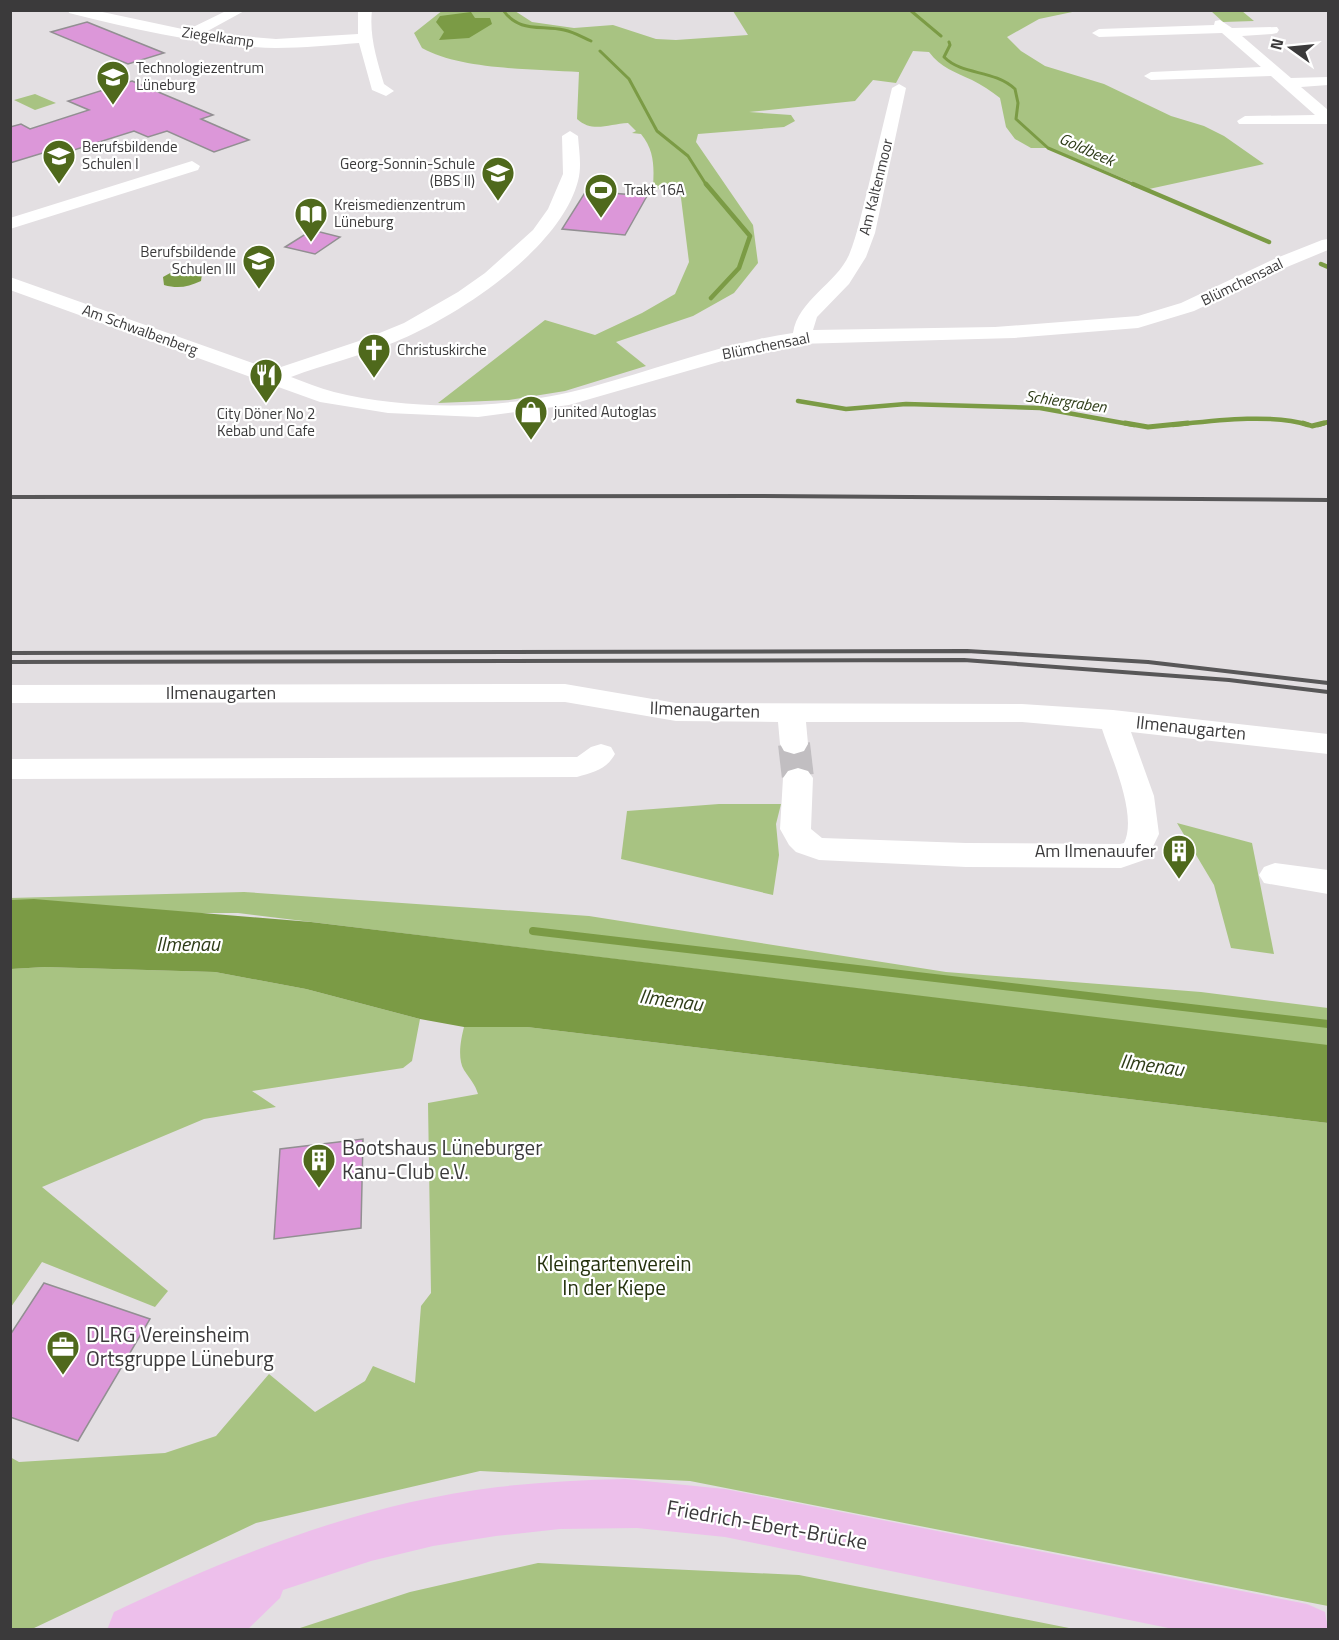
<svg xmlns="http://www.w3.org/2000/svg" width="1339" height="1640" viewBox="0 0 1339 1640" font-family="'Titillium Web',sans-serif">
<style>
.green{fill:#a8c382}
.water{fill:#7b9b45}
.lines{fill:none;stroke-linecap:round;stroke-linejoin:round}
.stream-far3{stroke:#7b9b45;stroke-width:3}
.stream-far2{stroke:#7b9b45;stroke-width:4.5}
.stream-far1{stroke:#7b9b45;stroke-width:5}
.stream{stroke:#7b9b45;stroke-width:8}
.building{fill:#dc97d9;stroke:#928f92;stroke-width:1.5}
.minor-tunnel{stroke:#c1bec1;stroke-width:32;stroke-dasharray:32 16;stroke-linecap:butt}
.minor{fill:#fff;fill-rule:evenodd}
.major{fill:#edbfeb;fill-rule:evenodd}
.rail{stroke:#585758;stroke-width:4}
.labels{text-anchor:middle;stroke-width:4.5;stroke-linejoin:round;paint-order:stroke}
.far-street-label{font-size:15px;fill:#3b3a3b;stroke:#fff}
.far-poi-label{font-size:15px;fill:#3b3a3b;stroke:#fff;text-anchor:start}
.far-water-label{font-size:16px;font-style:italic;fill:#2e3c18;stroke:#fff}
.street-label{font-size:18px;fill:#3b3a3b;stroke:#fff}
.poi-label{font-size:18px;fill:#3b3a3b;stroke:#fff;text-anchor:end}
.water-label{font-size:20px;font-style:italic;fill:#2e3c18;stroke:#fff}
.near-poi-label{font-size:21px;fill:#3b3a3b;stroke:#fff;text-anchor:start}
.near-park-label{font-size:21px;fill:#24310d;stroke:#fff}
.near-street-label{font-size:21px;fill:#3b3a3b;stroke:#fff}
</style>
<rect width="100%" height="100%" fill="#e3dfe2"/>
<path class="green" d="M443,10L515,11L532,22L574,28L613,25L656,39L676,40L748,35L733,11H1077L1039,19L1007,37L1021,51L1045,66L1104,84L1171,116L1204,126L1224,136L1264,164L1149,189L1050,148H1031L1015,139L1006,127L1000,98C991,91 982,85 972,80C955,72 941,68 929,52L913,51L896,83L873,80L855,101L749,112L791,115L795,121L784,127L698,134L696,142L753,225L758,263L734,293L693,316L616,342L646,366L565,391L509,400L438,403L545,320L595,335L642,313L675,294L689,262L680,190L653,188C654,168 655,151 641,134L632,133L636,131L628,123C609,124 592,133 577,119L579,72C535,69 461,70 422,48L414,33Z
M1211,11H1242L1254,21L1223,22Z
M35,94L56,103L35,110L14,100Z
M719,804H781L776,824L779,855L773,895L621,859L627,811Z
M1177,823L1252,843L1274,954L1231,948L1214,885Z
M244,892L589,916L946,972L1201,992L1328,1008V1046L238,913H11L10,898Z
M45,967L215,972L306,989L420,1019L412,1061L403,1068L252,1091L276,1107L204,1119L42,1187L168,1291L155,1307L42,1262L11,1307V969Z
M464,1027H527L1328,1123V1606L690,1481L480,1471L256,1523L32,1629H11L10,1457L19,1462L165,1453L216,1436L269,1374L315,1412L365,1381L373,1366L415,1383L421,1306L431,1293L428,1103L478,1094C475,1084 470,1079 464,1070C457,1058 461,1039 464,1027Z
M538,1563L799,1575L1074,1629H297L410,1592Z"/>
<path class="water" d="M471,12L475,18H490L492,24L469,38L439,40L444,32L436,22L440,16Z
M195,270L202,274L201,281C188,287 178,289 164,285L163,277L172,272L183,274Z
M34,899L311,922L1328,1045V1123L527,1027H464L420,1019L306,989L215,972L45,967L11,969V900Z"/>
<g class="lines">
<path class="stream-far3" d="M503,10C519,33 540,25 564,30C574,32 582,37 591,41
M910,10L941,36
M949,42L950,45L944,57C963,76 993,69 1015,89L1018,103L1016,119L1048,148L1137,186
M600,51L629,79L657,131L688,156L707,186"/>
<path class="stream-far2" d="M706,184L750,236L739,268L711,298
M1133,184L1269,242
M1321,264L1328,267
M798,401L846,409L906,404L1040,408L1134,425
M1173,425C1211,421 1272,413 1308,425
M1318,425L1328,422"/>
<path class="stream-far1" d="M1125,423L1148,427L1188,423
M1303,423L1312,426L1324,423"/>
<path class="stream" d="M533,931L1328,1024"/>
</g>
<path class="building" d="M87,22L164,53L128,64L51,32Z
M132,81L213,115L201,119L249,140L214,152L167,131L148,137L134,131L55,156L46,152L10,163V127L21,124L30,129L89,110L68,101Z
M586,191L647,196L625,235L562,229Z
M312,230L340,237L315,254L285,247Z
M363,1139L361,1228L274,1239L280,1149Z
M44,1283L150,1319L78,1441L10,1417V1335Z"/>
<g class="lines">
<path class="minor-tunnel" d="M794,744L798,778"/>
<path class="minor" d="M68,10H93L187,30L228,10H246L204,33L276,39L358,34V10H372C369,36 377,60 384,84L394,91L386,96L372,90L359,43C331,45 304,48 276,48C206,46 137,30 69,13Z
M1220,20L1232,28L1277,27L1279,30L1277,33L1272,34L1242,36L1291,78L1328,77V85L1301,87L1328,110V124H1239L1237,121L1245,116L1315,115L1271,76L1151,80L1144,76L1151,72L1261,67L1222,33L1099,37L1092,33L1099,29L1214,25L1215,21Z
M899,84L906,88L875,233L866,257L849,284L817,317L813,330L995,327L1138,316L1181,303L1274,259L1322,240L1328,239V250L1287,267L1194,311L1138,328L1014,338L797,344L736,357L569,405L478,417L388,413L320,402L10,290V277L272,370L365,339L404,323L458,292L485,273L533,230L548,209L563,174L562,136L570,131L578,136C579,151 582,166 578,181C560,250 456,317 395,342C361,356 325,364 291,377C305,382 319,388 334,392C416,412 510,409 591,387C658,369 724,343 793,333C798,300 836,284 849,255C858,233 862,210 868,188C876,154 884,121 892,88Z
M192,161L200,166L198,170L10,229V218Z
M565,684L676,703L1022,704L1113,710L1328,734V754L1131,732L1154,796L1159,834L1147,859L1121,868L966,867L819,860L796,852L789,845L780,829L783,778L788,771L798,768L808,771L813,778L811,829L822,838L966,843L1120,844L1124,843C1138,815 1111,757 1102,729L1022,722H806L808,744L804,751L794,754L784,751L780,744L778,722L676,721L565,702L10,703V685Z
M601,744L611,747L615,754C606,770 594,772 577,777L10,779V759L577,757L591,747Z
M1275,863L1328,870V894L1264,883L1259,875L1264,867Z"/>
<path class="major" d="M625,1479L725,1489L1307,1604L1325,1612L1328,1630H1178L725,1537L637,1528L560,1529L496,1536L433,1546L371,1561L283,1590L280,1598L247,1630H107L114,1612C236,1554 363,1503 498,1487C540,1482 582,1480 625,1479Z"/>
<path class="rail" d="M10,497L764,496L1328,500
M10,653L967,651L1148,662L1328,683
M10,662L964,660L1229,680L1328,692"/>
</g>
<defs>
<g id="school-pin" transform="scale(1.725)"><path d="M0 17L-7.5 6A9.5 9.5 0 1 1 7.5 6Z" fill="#4f691c" stroke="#fff"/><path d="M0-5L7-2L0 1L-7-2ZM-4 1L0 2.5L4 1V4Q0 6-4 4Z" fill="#fff"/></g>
<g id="stadium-pin" transform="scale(1.725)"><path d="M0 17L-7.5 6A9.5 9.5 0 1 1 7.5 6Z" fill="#4f691c" stroke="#fff"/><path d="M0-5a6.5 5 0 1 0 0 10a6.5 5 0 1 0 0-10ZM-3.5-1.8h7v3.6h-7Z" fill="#fff"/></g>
<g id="library-pin" transform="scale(1.725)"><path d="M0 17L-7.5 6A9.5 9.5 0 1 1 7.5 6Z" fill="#4f691c" stroke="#fff"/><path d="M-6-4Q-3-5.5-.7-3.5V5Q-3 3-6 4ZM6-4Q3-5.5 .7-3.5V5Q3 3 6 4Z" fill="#fff"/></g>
<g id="church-pin" transform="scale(1.725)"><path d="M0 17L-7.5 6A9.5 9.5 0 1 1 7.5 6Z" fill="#4f691c" stroke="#fff"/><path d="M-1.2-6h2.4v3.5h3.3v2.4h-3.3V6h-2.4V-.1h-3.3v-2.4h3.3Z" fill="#fff"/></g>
<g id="restaurant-pin" transform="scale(1.725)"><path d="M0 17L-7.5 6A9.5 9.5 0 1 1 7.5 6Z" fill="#4f691c" stroke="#fff"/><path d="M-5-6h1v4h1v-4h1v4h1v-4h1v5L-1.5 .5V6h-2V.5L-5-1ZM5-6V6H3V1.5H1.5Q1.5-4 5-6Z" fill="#fff"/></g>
<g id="shop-pin" transform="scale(1.725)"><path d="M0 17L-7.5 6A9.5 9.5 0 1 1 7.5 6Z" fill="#4f691c" stroke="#fff"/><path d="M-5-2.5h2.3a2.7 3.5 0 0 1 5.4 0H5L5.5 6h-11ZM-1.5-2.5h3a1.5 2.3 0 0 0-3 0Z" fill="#fff"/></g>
<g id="building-pin" transform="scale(1.725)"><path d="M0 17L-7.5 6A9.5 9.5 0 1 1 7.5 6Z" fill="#4f691c" stroke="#fff"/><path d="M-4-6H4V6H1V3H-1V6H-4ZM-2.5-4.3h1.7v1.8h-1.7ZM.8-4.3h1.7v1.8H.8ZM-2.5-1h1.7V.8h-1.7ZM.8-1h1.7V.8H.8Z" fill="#fff"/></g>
<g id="office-pin" transform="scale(1.725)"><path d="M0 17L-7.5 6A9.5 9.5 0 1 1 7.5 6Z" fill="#4f691c" stroke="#fff"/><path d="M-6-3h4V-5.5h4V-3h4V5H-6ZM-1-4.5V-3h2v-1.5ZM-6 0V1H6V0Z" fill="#fff"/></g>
</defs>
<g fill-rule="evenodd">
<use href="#school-pin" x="113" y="77"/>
<use href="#school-pin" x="59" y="156"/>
<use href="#school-pin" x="498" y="173"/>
<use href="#stadium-pin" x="601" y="190"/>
<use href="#library-pin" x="311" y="214"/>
<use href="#school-pin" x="259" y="261"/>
<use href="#church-pin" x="374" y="350"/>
<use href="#restaurant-pin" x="266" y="375"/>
<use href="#shop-pin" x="531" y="412"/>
<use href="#building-pin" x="1179" y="851"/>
<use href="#building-pin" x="319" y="1160"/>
<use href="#office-pin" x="63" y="1347"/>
</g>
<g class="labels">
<g class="far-street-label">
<text transform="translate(218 37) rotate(8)" y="5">Ziegelkamp</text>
<text transform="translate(876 187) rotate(-76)" y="5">Am Kaltenmoor</text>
<text transform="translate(1242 282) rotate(-26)" y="5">Blümchensaal</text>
<text transform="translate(140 330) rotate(20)" y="5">Am Schwalbenberg</text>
<text transform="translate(766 346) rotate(-11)" y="5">Blümchensaal</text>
</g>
<g class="far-poi-label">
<text x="136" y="73">Technologiezentrum<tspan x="136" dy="17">Lüneburg</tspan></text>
<text x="82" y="152">Berufsbildende<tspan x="82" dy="17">Schulen I</tspan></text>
<text x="475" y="169" text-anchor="end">Georg-Sonnin-Schule<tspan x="475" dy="17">(BBS II)</tspan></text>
<text x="624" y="195">Trakt 16A</text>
<text x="334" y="210">Kreismedienzentrum<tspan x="334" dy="17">Lüneburg</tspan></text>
<text x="236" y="257" text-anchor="end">Berufsbildende<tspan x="236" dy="17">Schulen III</tspan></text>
<text x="397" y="355">Christuskirche</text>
<text x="554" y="417">junited Autoglas</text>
<text x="266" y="419" text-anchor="middle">City Döner No 2<tspan x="266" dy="17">Kebab und Cafe</tspan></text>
</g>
<g class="far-water-label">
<text transform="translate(1087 149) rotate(24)" y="6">Goldbeek</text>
<text transform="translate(1066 401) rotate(8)" y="6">Schiergraben</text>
</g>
<g class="street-label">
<text x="221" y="699">Ilmenaugarten</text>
<text transform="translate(705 710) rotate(2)" y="6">Ilmenaugarten</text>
<text transform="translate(1191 728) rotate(6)" y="6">Ilmenaugarten</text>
</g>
<g class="poi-label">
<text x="1156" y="857">Am Ilmenauufer</text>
</g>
<g class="water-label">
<text x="188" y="951">Ilmenau</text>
<text transform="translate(671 1000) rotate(8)" y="7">Ilmenau</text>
<text transform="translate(1152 1065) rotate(8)" y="7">Ilmenau</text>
</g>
<g class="near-poi-label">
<text x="342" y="1155">Bootshaus Lüneburger<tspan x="342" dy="24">Kanu-Club e.V.</tspan></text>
<text x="86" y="1342">DLRG Vereinsheim<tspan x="86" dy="24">Ortsgruppe Lüneburg</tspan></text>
</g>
<g class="near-park-label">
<text x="614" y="1271">Kleingartenverein<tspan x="614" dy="24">In der Kiepe</tspan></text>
</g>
<g class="near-street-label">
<text transform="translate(767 1525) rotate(10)" y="7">Friedrich-Ebert-Brücke</text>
</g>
</g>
<rect width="1339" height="1640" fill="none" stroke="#3b3a3b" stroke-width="24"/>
<g transform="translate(1291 48) rotate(285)" stroke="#ffffff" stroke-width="4.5" paint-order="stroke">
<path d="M0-4.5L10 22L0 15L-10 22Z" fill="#3b3a3b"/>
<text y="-9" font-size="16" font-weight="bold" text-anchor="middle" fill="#3b3a3b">N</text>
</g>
</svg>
